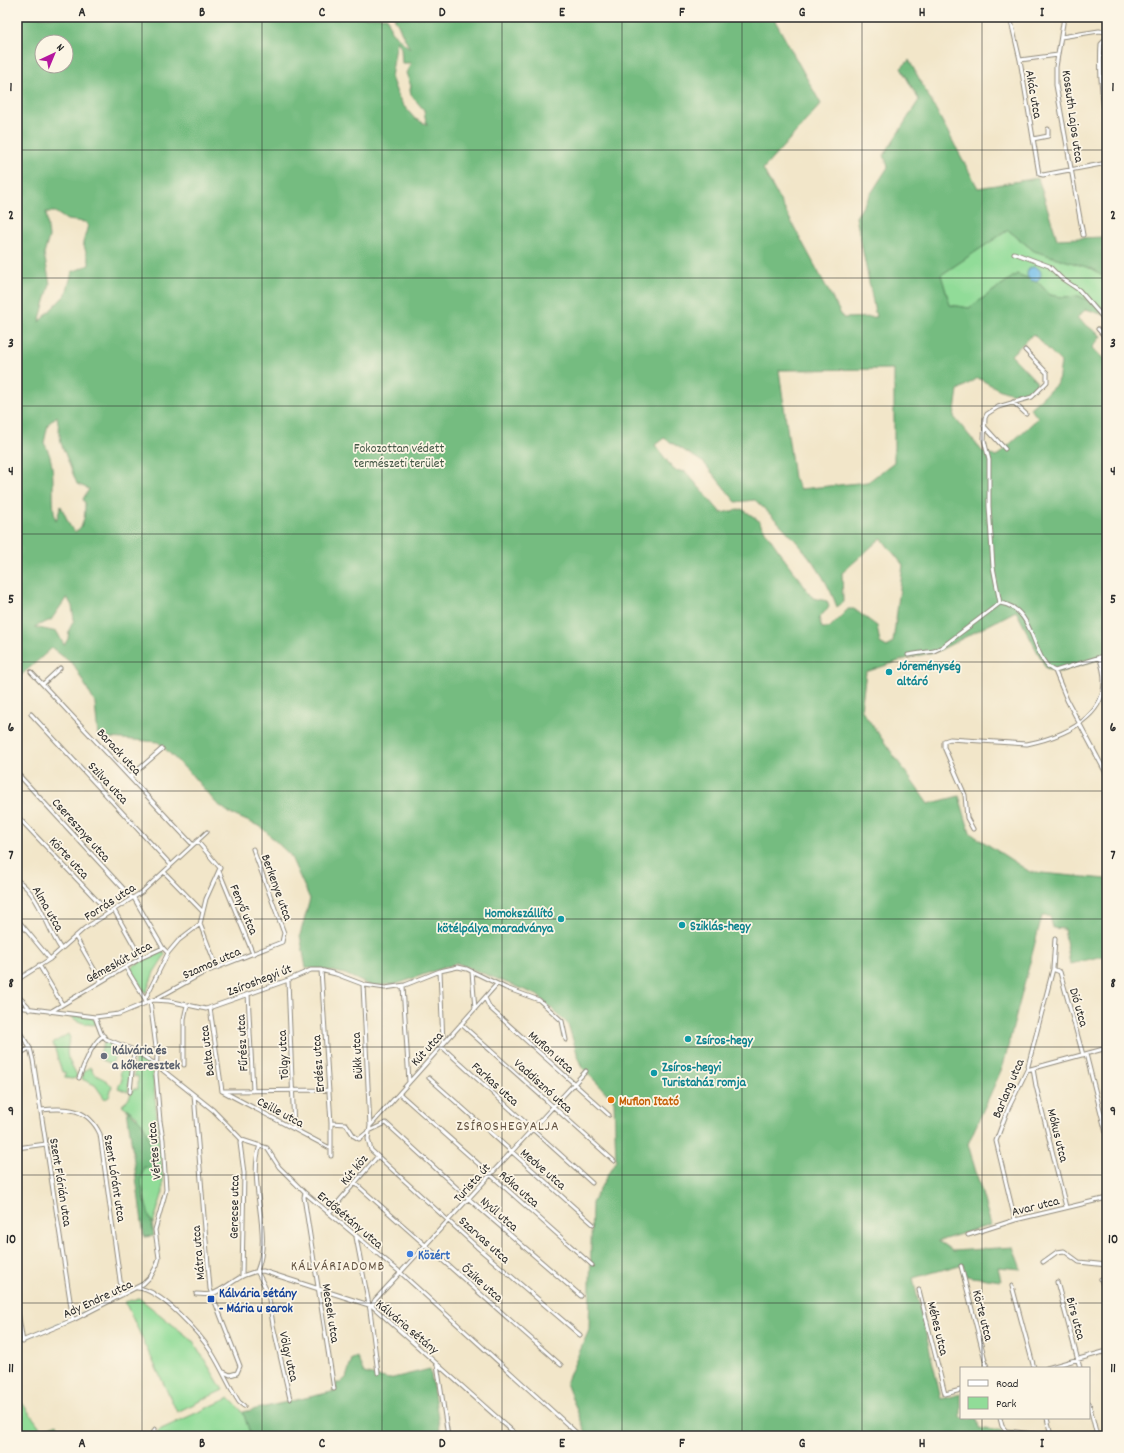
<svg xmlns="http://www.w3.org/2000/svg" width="1124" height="1453" viewBox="0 0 1124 1453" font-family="Dekko,sans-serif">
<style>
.green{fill:#91dc98;stroke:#5e8462}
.forest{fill:#74bc80;stroke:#507456;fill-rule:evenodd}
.water{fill:#71beeb;stroke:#4e748b}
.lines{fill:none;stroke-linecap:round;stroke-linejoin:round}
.stream{stroke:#71beeb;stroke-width:1}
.street-casing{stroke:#8e887a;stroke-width:5}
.street{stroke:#fff;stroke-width:3}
.grid{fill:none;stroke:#2b2b2b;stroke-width:1;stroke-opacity:0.55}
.culture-dot{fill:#0f9aa8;stroke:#fcf5e5;stroke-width:1.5}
.worship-dot{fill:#6b7280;stroke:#fcf5e5;stroke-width:1.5}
.food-dot{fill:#e8710a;stroke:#fcf5e5;stroke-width:1.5}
.shop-dot{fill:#3f7fe0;stroke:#fcf5e5;stroke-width:1.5}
.transit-dot{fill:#1a4fb4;stroke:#fcf5e5;stroke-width:1.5}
.labels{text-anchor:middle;stroke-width:3.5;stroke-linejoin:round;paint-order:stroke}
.street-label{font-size:13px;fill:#2b2b2b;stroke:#fcf5e5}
.park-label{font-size:13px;fill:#445746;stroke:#fcf5e5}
.culture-label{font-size:13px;font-weight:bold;fill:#0d838f;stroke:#fcf5e5;text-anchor:start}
.worship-label{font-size:13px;font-weight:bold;fill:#5b616d;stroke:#fcf5e5;text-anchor:start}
.food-label{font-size:13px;font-weight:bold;fill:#c56008;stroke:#fcf5e5;text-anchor:start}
.shop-label{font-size:13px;font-weight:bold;fill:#366cbe;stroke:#fcf5e5;text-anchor:start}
.transit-label{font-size:13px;font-weight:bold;fill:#164399;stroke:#fcf5e5;text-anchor:start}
.neighbourhood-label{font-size:14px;letter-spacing:1px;fill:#635342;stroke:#fcf5e5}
.neatline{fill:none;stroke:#2b2b2b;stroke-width:1.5}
.grid-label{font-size:13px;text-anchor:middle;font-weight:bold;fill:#2b2b2b}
</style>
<rect width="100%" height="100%" fill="#fcf5e5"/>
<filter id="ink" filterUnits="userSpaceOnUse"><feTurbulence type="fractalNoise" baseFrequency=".025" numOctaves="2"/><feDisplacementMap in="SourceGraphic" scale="8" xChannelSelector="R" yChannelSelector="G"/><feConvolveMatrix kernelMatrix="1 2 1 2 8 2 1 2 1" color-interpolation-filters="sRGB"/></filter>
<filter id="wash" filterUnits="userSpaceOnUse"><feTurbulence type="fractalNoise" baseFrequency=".012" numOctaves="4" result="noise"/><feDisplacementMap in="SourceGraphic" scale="16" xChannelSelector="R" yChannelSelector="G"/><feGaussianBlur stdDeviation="0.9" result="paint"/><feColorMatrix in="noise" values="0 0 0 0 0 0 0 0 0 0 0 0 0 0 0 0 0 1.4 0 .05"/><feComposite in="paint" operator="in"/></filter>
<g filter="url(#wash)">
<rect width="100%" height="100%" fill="#f2e6c9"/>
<path class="green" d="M1008,230L1034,251L1093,269L1107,280V310L1079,296L1063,297L1050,295L1038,282L1017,274L969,308L950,305L941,275Z
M162,950L165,955L154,972L146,993L130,969L131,967Z
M71,1016L92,1017L97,1024C91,1027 74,1021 71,1016Z
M68,1034L70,1038C67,1047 65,1055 71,1064C73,1069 76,1071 77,1077C73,1080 69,1079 65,1077V1072H62L53,1043Z
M105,1041L118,1048L112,1064L98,1058Z
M137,1056L152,1067L163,1178V1192L153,1224L148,1214L140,1178L144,1167L137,1116L122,1105L128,1100L133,1089H138V1076L134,1077L135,1057Z
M131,1064L128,1092L118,1088L122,1080L120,1072Z
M90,1067C96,1080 106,1076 112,1087L109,1097L105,1099L95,1085L82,1079L84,1071Z
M139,1298L193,1341L223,1390L177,1412L125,1302Z
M17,1396L42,1430L57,1424L63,1436H17Z
M229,1398L243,1412L251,1436H154L159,1430Z"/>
<path class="forest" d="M17,17H387L391,31L410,49L394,17H773L821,104L763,169L843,318L876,317L856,217L888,167L884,155L919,100L901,68L909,60L978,188L1038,178L1057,239L1103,237L1107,247V280L1093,269L1034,251L1008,230L941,275L950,305L969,308L1017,274L1038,282L1050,295L1063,297L1079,296L1107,310V316L1086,309L1077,318L1101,336L1092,348L1107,362V657L1059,672L1046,668L1016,611L938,651L908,658L866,672L861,709L928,804L959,796L970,833L1030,872L1107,879V955L1070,964L1064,929L1053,928L1050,916H1042L1003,1066L968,1144L991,1225L938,1241L953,1251L1013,1247L1021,1269L998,1267L1001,1281L966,1276L963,1264L913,1278L941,1399L961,1394V1418H977L979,1428L1034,1436H587L566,1383L589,1330L592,1203L616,1160L614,1101L581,1066L568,1024L537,995L457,963L397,984L371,986L345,974L321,969L306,968L300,935L310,899L290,855L261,827L231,814L216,803L191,774L158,742L98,737L95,703L74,665L52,648L17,679ZM397,40L401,48L402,63H411L406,73L411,86L410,90L411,95L424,110L426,122L428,125L415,119L403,105L398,96L391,77ZM42,42H66V66H42ZM46,212H55L67,220L85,222L88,225L83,243L89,261V265L72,272L66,294L39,322L50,284L44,254L49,237ZM1033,334L1061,362L1058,383L1030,408L1038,418L996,457L982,451L954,417L958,390L978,378C999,389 1016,403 1037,385L1036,381L1011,355ZM894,369V462L868,482L800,489L794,478L779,370ZM57,416L61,443L77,484L89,489L83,499L85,503C85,513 85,527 75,532L70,526L61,506L56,521C49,496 59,467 44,443L48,424ZM664,438L704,463L736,502L755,500C788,531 822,564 837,607L843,602L842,573L881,538L903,565L893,642L887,647L880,643L877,626L854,609H848L829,628H822L819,618L829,607L827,601L813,598L783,557L757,519L742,509L721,513L686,472L674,470L655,445ZM67,597L72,606L74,620L69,630L68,639L64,645L57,632L34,627L51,620Z
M127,1109L144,1125L153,1152L154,1165L149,1168L144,1167C135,1191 152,1213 154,1236L144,1237Z
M357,1357L364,1373L389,1379L430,1369L441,1436H251L243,1412L336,1391V1383H340L346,1378L352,1359Z"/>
<path class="water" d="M1027 274a7 7 0 1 1 14 0a7 7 0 1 1-14 0Z"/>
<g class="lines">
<path class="stream" d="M125,1290L132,1287
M79,1315L119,1293
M25,1338L70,1320
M17,1341L20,1340"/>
</g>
</g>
<g filter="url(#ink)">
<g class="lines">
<g class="street-casing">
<path id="street" d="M1010,17L1020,60L1039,174L1043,175L1107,163
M1064,17L1056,67V85L1083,235
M1061,37L1099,31L1107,32
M1107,38L1101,44C1099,73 1102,100 1107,128
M1020,60L1058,55
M1033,139L1048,136V129
M1014,253L1049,266L1061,278L1079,290L1107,322
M1098,329L1107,339
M1013,402L1026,414
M984,426L1005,449
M1000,603L993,567L989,506V460L984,440L985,418L987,414L998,407L1032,397L1047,382V373L1025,350
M908,655L934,651L942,647L1000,603C1037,608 1031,662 1055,671L1107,655
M1055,671L1067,700L1107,775
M31,672L193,845
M43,684L60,668
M31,714L171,865
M17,773L132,898
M130,777L162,749
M17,816L109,913
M973,829L967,818L965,795L944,747V741L950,739L1027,744C1071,735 1120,710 1099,657
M219,871L253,954
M164,872L202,911
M17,880C40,895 46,927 61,949
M134,898L163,948
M114,910L141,958
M17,919L50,959
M200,924L217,968
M75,936L101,981
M1105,962L1107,969
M39,965L62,1004
M126,968L145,999
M1053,969L1060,972L1083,1055
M321,970L331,1123V1156
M440,971L443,1043
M472,972L475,1009
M17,980L50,959L85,928L142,892L207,832
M288,980L294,1129
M363,985L370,1126L368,1139L371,1150L477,1247L580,1335
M403,986L409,1082
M248,994L253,1090
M17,995L28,1006L29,1010
M485,998L490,1008L609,1115
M154,1000L203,973L282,942L284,933L253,849
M146,1002L145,999L168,953L179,940L200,924L206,899L220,868L197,841
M17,1007L95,1017L119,1014L153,1000L169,1001L206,1009L288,980L311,970H320L336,974L365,985L385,988L405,985L440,971L458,967L467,969L506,988L539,1000L562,1021L566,1040
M210,1008L222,1091
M50,1012L141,958L163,948L168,953
M95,1017L101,1033L106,1039L134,1050L155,1064L213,1110L242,1140L267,1148L279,1167L305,1193L401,1273L580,1436
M461,1024L614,1161
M17,1028L30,1048L33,1060L73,1320
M441,1046L592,1183
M1086,1054L1107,1137
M17,1055L30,1048
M184,1065V1019L187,1005
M1033,1069L1036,1086L1066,1207
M1027,1070L1107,1048
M79,1078C82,1069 94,1038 104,1036
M429,1078L593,1224
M222,1091L328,1147H331
M224,1091L329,1090
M130,1092L134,1050
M400,1094L592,1265
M194,1095L210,1289L240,1366L237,1373L230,1375L224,1372
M41,1110C67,1107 88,1108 100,1134L122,1295
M331,1123L346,1124L354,1136L359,1139L369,1131L386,1123L469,1199L581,1296
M370,1126L497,984
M242,1140L240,1143L244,1173L242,1275
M17,1148L46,1144
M355,1183L561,1365
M305,1193L304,1197L334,1389
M329,1213L377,1157
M1015,1220L996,1141L1008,1109L1027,1070L1053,969L1055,939
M968,1235L1015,1220L1107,1198
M356,1237L370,1310L378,1373
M1043,1262L1057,1252L1064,1251L1079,1262L1107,1265
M961,1266L987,1368
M257,1271L268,1293L273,1325L290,1399
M257,1271C273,1231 247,1184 260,1145
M1101,1279L1107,1297
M1057,1282L1080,1368
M1012,1286L1034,1368
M137,1288C161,1289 200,1334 212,1353C222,1369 229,1386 239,1402L244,1406
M919,1290L945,1394L961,1390
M196,1294C201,1294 207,1295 212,1294C232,1286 239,1272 263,1271L372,1306L518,1436
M17,1306L23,1342
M372,1306L375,1300L586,1071
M17,1343L73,1320L143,1284L151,1276L157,1265L159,1258L155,1230L166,1190L163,1140L160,1121L156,1075L157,1055L150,1001
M437,1364L448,1436
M1047,1368L1107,1351
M1089,1403L1097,1436
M1000,1418L1002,1426L1006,1431L1053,1436
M1047,1418L1051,1436
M152,1436L155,1429"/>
</g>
<use href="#street" class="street"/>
</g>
</g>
<path class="grid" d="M142,17V1436M262,17V1436M382,17V1436M502,17V1436M622,17V1436M742,17V1436M862,17V1436M982,17V1368M17,150H1107M17,278H1107M17,406H1107M17,534H1107M17,662H1107M17,791H1107M17,919H1107M17,1047H1107M17,1175H1107M17,1303H1107M982,1418V1436"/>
<g class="culture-dot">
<circle cx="889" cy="672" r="4"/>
<circle cx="561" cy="919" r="4"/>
<circle cx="682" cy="925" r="4"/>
<circle cx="688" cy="1039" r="4"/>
<circle cx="654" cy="1073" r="4"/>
</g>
<circle class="worship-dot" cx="104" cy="1056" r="4"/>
<circle class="food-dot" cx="611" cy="1100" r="4"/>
<circle class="shop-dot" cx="410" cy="1254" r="4"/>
<rect class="transit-dot" x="207" y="1295" width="8" height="8" rx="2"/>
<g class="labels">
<g class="street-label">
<text transform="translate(1035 94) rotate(80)" y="5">Akác utca</text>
<text transform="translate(1074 116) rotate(82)" y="5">Kossuth Lajos utca</text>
<text transform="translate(120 751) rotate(47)" y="5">Barack utca</text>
<text transform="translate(109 782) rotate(47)" y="5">Szilva utca</text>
<text transform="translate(82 829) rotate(48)" y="5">Cseresznye utca</text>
<text transform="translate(70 857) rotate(47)" y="5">Körte utca</text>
<text transform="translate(278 887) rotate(70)" y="5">Berkenye utca</text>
<text transform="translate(109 901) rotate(-33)" y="5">Forrás utca</text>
<text transform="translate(49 908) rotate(60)" y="5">Alma utca</text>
<text transform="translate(245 909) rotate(67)" y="5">Fenyő utca</text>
<text transform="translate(118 961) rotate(-29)" y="5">Gémeskút utca</text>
<text transform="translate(211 962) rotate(-24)" y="5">Szamos utca</text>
<text transform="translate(259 979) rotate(-21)" y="5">Zsíroshegyi út</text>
<text transform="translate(1080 1007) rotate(74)" y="5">Dió utca</text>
<text transform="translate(241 1043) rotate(-93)" y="5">Fűrész utca</text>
<text transform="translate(426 1048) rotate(-48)" y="5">Kút utca</text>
<text transform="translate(206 1051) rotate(-97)" y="5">Balta utca</text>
<text transform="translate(552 1051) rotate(42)" y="5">Muflon utca</text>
<text transform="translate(282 1055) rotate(-93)" y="5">Tölgy utca</text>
<text transform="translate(356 1056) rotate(-93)" y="5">Bükk utca</text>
<text transform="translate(317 1064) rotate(-94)" y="5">Erdész utca</text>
<text transform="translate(496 1083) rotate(42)" y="5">Farkas utca</text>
<text transform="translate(544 1085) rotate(42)" y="5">Vaddisznó utca</text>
<text transform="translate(1007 1088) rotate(-67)" y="5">Barlang utca</text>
<text transform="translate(281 1111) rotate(28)" y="5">Csille utca</text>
<text transform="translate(1059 1135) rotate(76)" y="5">Mókus utca</text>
<text transform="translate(153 1151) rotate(-95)" y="5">Vértes utca</text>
<text transform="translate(544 1168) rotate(41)" y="5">Medve utca</text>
<text transform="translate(353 1169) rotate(-50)" y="5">Kút köz</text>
<text transform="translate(116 1178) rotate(81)" y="5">Szent Lóránt utca</text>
<text transform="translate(62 1182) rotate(81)" y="5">Szent Flórián utca</text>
<text transform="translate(471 1182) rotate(-48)" y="5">Turista út</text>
<text transform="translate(520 1188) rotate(41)" y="5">Róka utca</text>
<text transform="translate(1035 1205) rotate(-14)" y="5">Avar utca</text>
<text transform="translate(233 1207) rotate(-89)" y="5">Gerecse utca</text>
<text transform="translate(500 1213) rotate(41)" y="5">Nyúl utca</text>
<text transform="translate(351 1219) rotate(40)" y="5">Erdősétány utca</text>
<text transform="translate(485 1239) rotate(42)" y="5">Szarvas utca</text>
<text transform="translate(197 1253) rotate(-95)" y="5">Mátra utca</text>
<text transform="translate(483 1282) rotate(41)" y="5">Őzike utca</text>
<text transform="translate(97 1298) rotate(-25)" y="5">Ady Endre utca</text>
<text transform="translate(332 1313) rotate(81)" y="5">Mecsek utca</text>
<text transform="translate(984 1315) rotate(76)" y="5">Körte utca</text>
<text transform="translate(1077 1318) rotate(75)" y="5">Birs utca</text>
<text transform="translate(408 1326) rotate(40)" y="5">Kálvária sétány</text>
<text transform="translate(939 1328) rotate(76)" y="5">Méhes utca</text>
<text transform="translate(290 1356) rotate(77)" y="5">Völgy utca</text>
</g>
<g class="park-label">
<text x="399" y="452">Fokozottan védett<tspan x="399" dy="15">természeti terület</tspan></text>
</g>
<g class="culture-label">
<text x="897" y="670">Jóreménység<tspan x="897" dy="15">altáró</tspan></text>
<text x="553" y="917" text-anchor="end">Homokszállító<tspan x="553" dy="15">kötélpálya maradványa</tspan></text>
<text x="690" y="930">Sziklás-hegy</text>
<text x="696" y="1044">Zsíros-hegy</text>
<text x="662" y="1071">Zsíros-hegyi<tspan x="662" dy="15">Turistaház romja</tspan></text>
</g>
<g class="worship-label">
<text x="112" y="1054">Kálvária és<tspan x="112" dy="15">a kőkeresztek</tspan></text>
</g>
<g class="food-label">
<text x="619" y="1105">Muflon Itató</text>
</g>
<g class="shop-label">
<text x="418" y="1259">Közért</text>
</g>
<g class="transit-label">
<text x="219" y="1297">Kálvária sétány<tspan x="219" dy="15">- Mária u sarok</tspan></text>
</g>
<g class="neighbourhood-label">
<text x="508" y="1130">ZSÍROSHEGYALJA</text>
<text x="338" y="1270">KÁLVÁRIADOMB</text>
</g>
</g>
<rect width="1124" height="1453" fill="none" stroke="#fcf5e5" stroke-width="44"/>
<rect x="960" y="1367" width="130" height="52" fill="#fcf5e5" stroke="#a8a49b"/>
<rect x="968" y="1380" width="20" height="6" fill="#ffffff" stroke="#a8a49b"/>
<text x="996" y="1387" font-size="12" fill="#2b2b2b">Road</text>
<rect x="968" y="1397" width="20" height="12" fill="#91dc98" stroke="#a8a49b"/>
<text x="996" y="1407" font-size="12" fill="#2b2b2b">Park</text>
<g transform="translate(54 54) rotate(44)"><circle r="19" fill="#fcf5e5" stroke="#a8a49b"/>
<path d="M0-3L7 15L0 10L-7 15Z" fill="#b5179e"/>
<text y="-6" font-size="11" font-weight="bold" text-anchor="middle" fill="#2b2b2b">N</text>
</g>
<rect x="22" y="22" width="1080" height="1409" class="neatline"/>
<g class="grid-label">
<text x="82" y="16">A</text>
<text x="202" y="16">B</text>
<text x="322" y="16">C</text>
<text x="442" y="16">D</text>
<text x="562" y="16">E</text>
<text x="682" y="16">F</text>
<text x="802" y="16">G</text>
<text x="922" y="16">H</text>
<text x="1042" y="16">I</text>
<text x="11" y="91">1</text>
<text x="1113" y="91">1</text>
<text x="11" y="219">2</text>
<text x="1113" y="219">2</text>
<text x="11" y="347">3</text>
<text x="1113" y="347">3</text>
<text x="11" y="475">4</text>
<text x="1113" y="475">4</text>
<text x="11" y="603">5</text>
<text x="1113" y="603">5</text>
<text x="11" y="731">6</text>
<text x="1113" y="731">6</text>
<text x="11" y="859">7</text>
<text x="1113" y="859">7</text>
<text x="11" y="987">8</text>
<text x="1113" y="987">8</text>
<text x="11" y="1115">9</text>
<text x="1113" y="1115">9</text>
<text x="11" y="1243">10</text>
<text x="1113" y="1243">10</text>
<text x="11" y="1372">11</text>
<text x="1113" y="1372">11</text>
<text x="82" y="1447">A</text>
<text x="202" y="1447">B</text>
<text x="322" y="1447">C</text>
<text x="442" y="1447">D</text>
<text x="562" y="1447">E</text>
<text x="682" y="1447">F</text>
<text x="802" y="1447">G</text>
<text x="922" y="1447">H</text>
<text x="1042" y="1447">I</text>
</g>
</svg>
